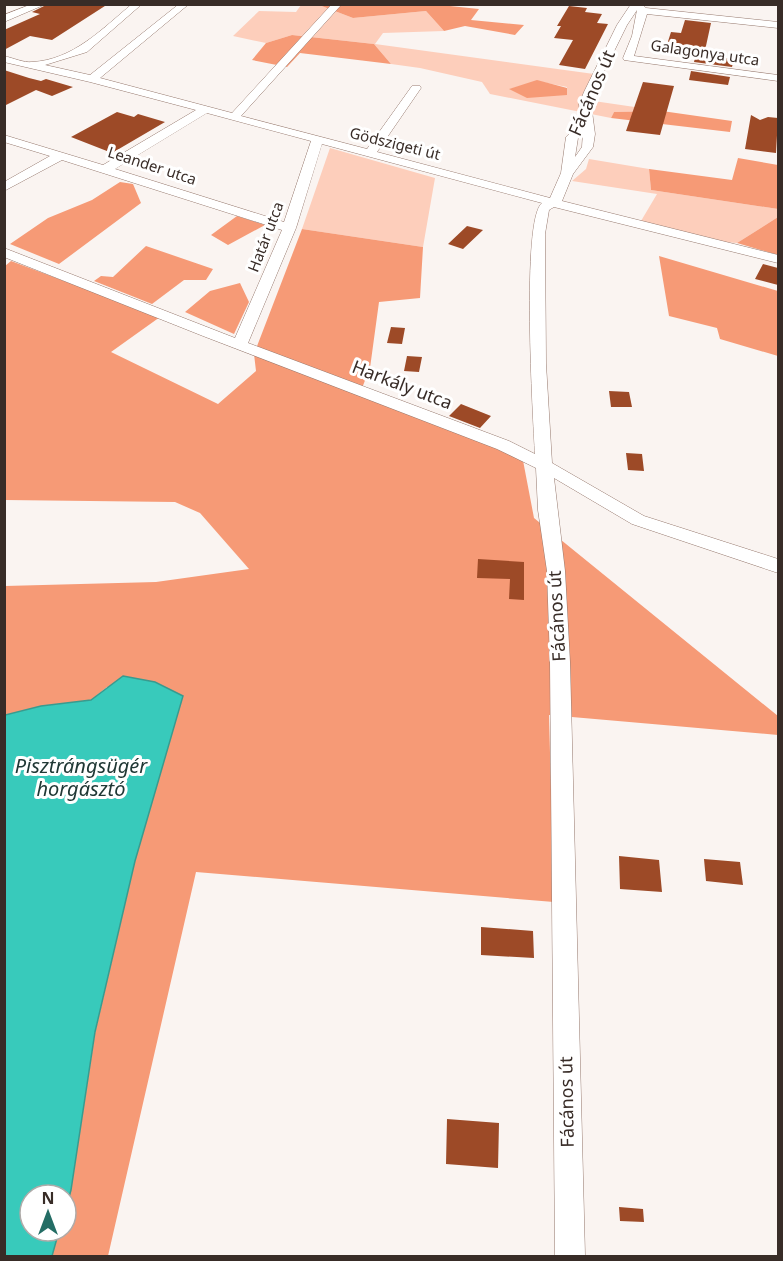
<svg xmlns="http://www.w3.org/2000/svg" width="783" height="1261" viewBox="0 0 783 1261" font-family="'Noto Sans',sans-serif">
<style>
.green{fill:#fdcebb;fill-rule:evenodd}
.forest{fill:#f69a76}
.water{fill:#38cabb;stroke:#389b8f;stroke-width:1.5}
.building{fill:#9d4a27}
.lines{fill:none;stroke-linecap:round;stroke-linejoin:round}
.street-casing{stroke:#96796e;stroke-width:1}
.street{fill:#fff;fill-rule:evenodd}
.labels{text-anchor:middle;stroke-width:6;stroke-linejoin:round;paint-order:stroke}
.far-street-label{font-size:15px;fill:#382c27;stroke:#fff}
.street-label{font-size:18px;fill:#382c27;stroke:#fff}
.water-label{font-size:20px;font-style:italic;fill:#203835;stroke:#fff}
</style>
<rect width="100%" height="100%" fill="#faf4f1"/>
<path class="green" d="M301,5H319L353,18L426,11L444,31L383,33L375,44L594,74L580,99L662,111L614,112L611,118L490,94L482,82L420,68L391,64L374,44L292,35L266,43L233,36L259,11L296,12ZM537,81L567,87V95L510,89Z
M330,148L435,178L423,247L302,229Z
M589,159L649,169L651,190L778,209V217L737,243L725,242L641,221L657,194L572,181L586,169Z"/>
<path class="forest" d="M364,4L381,6L383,4L440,5L479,9L471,20L524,25L515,35L465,26L444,31L426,11L353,18L319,5Z
M292,35L374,44L391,64L300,53L287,67L252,60L266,43Z
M537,80L567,88V95L527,98L509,89Z
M662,111L732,121L730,132L611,118L614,112Z
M738,158L778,165V209L651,190L649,169L732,180Z
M120,182L133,184L141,203L59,264L10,244L48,218L92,200Z
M237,216L265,225L228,245L211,235Z
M778,217V255L737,243Z
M302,229L423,247L420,298L379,302L370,368L362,388L521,450L534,518L778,716V735L549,715L554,902L196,872L108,1256H52L59,1231H66V1208L71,1190L95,1033L135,861L148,813L107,687L91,700L41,706L5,715V586L156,582L249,569L200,513L175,502L5,500V266L11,261L160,317L111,352L218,404L256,371L254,354Z
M146,246L213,269L206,280H184L152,304L94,281L101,276L113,277Z
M659,256L778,291V356L720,339L717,328L669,316Z
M240,283L249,302L234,334L185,312L210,291Z"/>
<path class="water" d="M123,676L155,682L183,696L135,861L95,1032L71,1190L66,1208V1195H30V1231H59L52,1256H5V715L41,706L91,700Z"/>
<path class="building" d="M48,4H108L52,40L30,36L4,50V30L40,14L32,12Z
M569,6L587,8L585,12L602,14L597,23L608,24L585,69L559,65L573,40L554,38L561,26H557Z
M685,20L711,23L704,55L734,59L732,67L694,62L695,58L664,54L671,32L681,33Z
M4,70L29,78L41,81L46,79L73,87L52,96L36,90L4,106Z
M691,71L730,77L728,85L689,80Z
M643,82L674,86L660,135L626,131Z
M117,112L134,117L138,114L165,122L112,153L71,137Z
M751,115L760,120L768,117L778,118L776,153L745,149Z
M467,226L483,230L463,249L448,244Z
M763,264L778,268V285L755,279Z
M391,327L405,328L402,344L387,343Z
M407,356L422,357L419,372L404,371Z
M609,391L629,392L632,407H611Z
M461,404L491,416L480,428L449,416Z
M626,453L642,454L644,471L628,470Z
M478,559L524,562V600L509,599L510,579L477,578Z
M619,856L659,860L662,892L620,889Z
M704,859L740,862L743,885L706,881Z
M481,927L533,931L534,958L481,955Z
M447,1119L499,1123L498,1168L446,1164Z
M619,1207L643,1209L644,1222L620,1221Z"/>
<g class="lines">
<g class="street-casing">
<path id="street" d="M32,4H46L4,22V15Z
M132,4H142L87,52L45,65L90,75L179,4H189L100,78L232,113L332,4H342L241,116L367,149L412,86H420L421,88L377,152L550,198L561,173L566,137L576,127L580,115L579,104L584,92L617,25L631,4H642L646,8L778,22V28L647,14L634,56L778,75V81L624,60L623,58L632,36L637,10L627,25L594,92L591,104L595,134L593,147L573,174L562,201L778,255V263L554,207L549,210L545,234L546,364L552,463L644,516L778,559V573L632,524L554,478L565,571L570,662L585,1256H555L550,662L547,571L538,510L536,468L497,449L203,336L4,257V248L235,338L282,230L62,160L4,191V182L50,156L4,142V135L103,165L196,110L90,82L4,62V56C13,58 24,63 32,62C73,60 102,29 132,4ZM207,113L311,141L284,222L115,169ZM583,132L582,147L575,157L578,138ZM322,144L542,203C521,219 533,419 535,454L509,441L248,343L296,228Z"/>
</g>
<use href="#street" class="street"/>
</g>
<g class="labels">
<g class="far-street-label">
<text transform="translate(705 53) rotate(8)" y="5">Galagonya utca</text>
<text transform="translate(395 144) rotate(14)" y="5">Gödszigeti út</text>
<text transform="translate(152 166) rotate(18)" y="5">Leander utca</text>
<text transform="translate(266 237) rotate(-69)" y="5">Határ utca</text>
</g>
<g class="street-label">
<text transform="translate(592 93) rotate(-67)" y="6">Fácános út</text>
<text transform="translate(402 385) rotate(21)" y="6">Harkály utca</text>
<text transform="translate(557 616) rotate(-93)" y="6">Fácános út</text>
<text transform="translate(567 1102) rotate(-91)" y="6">Fácános út</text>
</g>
<g class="water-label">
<text x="81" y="773">Pisztrángsügér<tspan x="81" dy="23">horgásztó</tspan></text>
</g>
</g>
<rect width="783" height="1261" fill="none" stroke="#382c27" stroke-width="12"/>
<g transform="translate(48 1213)"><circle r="28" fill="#ffffff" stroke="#afaba9" stroke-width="1.5"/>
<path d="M0-4.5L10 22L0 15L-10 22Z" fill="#246d65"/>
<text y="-9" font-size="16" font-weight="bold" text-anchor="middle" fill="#382c27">N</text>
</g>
</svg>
